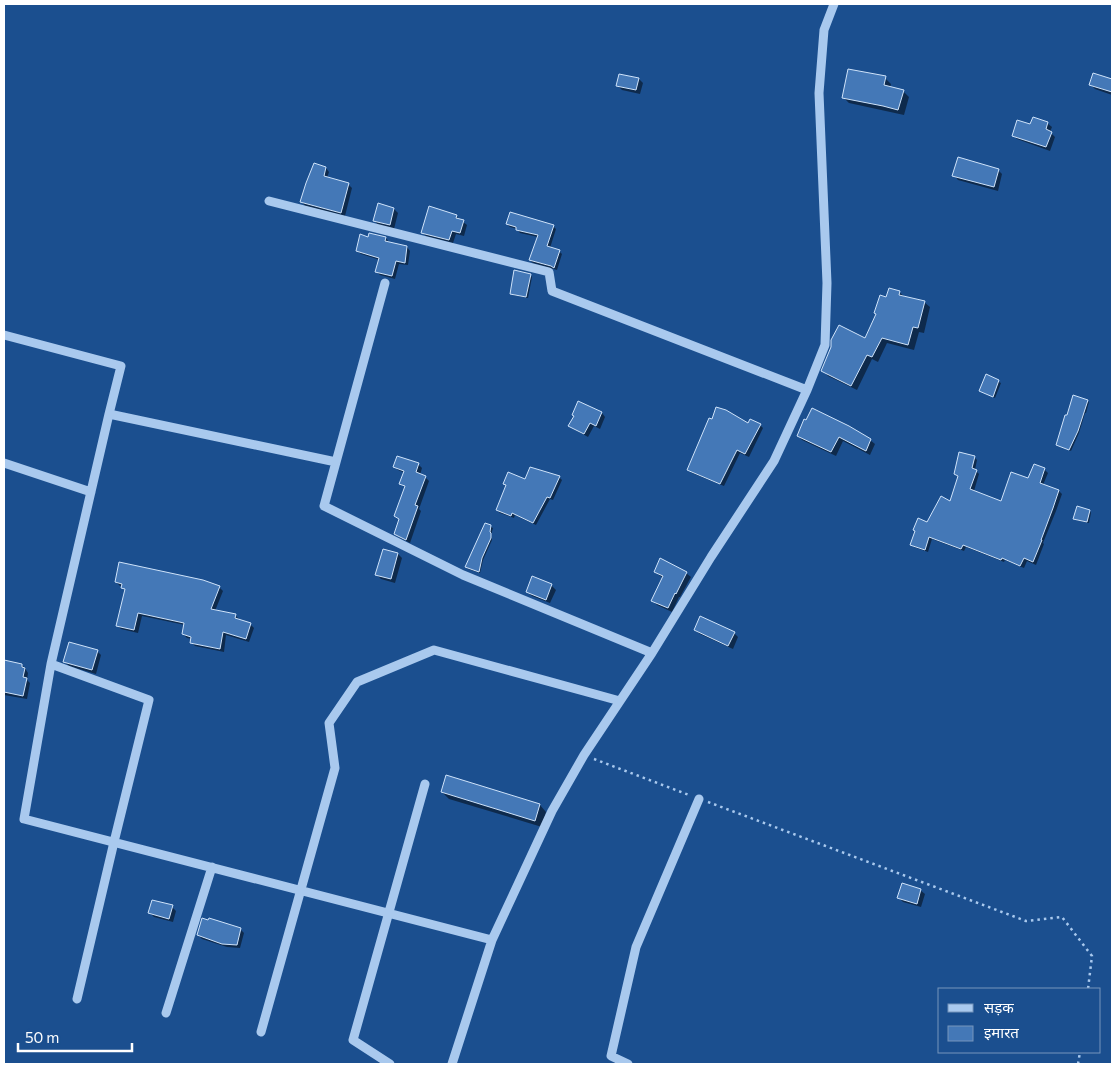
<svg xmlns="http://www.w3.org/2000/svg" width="1116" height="1068" viewBox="0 0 1116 1068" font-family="Commissioner,'Noto Sans Devanagari',sans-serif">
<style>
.shadow{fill:#0007}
.building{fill:#4478b7;stroke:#cfe3fa}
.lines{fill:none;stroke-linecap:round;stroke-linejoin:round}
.path{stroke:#a9c9ee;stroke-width:2.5;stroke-dasharray:2.5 4;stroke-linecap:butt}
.minor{stroke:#a9c9ee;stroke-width:9}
</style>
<rect width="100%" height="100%" fill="#1b4f8f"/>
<path class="shadow" d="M1094,75L1112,81V95L1095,89L1091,85Z
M885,78L891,84L890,88L903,91L909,97L904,115L849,103L843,97Z
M639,79L643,83L640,94L622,90L618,86Z
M1047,123L1052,127L1050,132L1055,137L1050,151L1017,139L1013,135L1030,126Z
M326,168L329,172L327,178L349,185L352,188L345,216L305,206L302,202Z
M998,170L1002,174L998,191L958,180L954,175Z
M394,209L398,213L394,229L378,225L374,220Z
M456,216L467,225L464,236L456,234L453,243L426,236L422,232Z
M507,224L553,226L556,229L550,248L559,251L562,254L557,270L533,263L530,260L538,237L520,233L517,229L510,227Z
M370,234L386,238L389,242V243L407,247L410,251L408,265L399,264L395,279L380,275L377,272L380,260L361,254L357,251L369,238Z
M530,275L532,277L528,298L513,295L511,293Z
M899,292L905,297L924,302L930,307L924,333L919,332L914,350L887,343L878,362L872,359L857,390L828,376L823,370L866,339Z
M987,376L1001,383L995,398L981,391Z
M1087,401L1089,402L1086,413H1085L1079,433L1071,451L1059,446L1057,445Z
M579,403L602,413L605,417L600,429L594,426L588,437L574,429L570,426L575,416Z
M805,421L870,440L875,444L870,455L843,441L836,456L802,440L798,436Z
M749,425H760L763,428L749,457L740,453L724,486L692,473L688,470Z
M974,457L977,460L975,470L979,474L974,491L1001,502L1029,479L1035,466L1045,470L1048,473L1043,485L1059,491L1062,494L1056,511L1043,543L1044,544L1036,565L1027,561L1024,568L1005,560L1004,562L966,547L964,551L932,539L928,552L914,547L911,544L927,524L951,503L959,478L956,474Z
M418,464L422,468L420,475L425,477L429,481L419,509L421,511L410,543L399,537L395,533L400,520L395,516L406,488L401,483L405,473L398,470L394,466Z
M559,477L562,480L553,500L550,499L536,525L515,515L514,518L500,513L497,510L507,486L526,481Z
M1090,511L1091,513L1089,523L1077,520L1075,518Z
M491,527L493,528L491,535L492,540L483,560L480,573L468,569L466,567Z
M398,554L402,558L395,583L381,579L377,575Z
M655,572L686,573L691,577L680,597H679L672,612L657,605L653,601L663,578Z
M533,578L551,585L556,590L550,603L532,596L527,592Z
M116,582L219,587L223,591L215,611L235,615L239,619L238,621L250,624L254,628L249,642L226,635L224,652L195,646L191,642L192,639L187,638L183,634L185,625L142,616L138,633L121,629L118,626L126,591L123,588V586H120Z
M695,630L734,633L738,637L733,649L700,634Z
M97,651L101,655L96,674L69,666L65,662Z
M4,661L22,665L26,669V670L28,673L27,680L30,683L27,699L4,695Z
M447,777L540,805L546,812L542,827L449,799L442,792Z
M920,890L925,894L921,907L903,902L899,898Z
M172,907L176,911L173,922L154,917L150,913Z
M240,929L244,933L240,948L227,947L202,939L198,935Z"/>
<path class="building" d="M848,69L886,76L884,85L904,90L898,110L883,106L842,98Z
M1093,73L1112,79V92L1089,85Z
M619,74L639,78L636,90L616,86Z
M1033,117L1048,122L1046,129L1052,132L1046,147L1012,136L1017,120L1030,124Z
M958,157L999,169L994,187L952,176Z
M314,163L326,167L324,176L349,183L341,213L300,202L306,183Z
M378,203L394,208L390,225L373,221Z
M429,206L457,215L456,218L464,220L460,233L452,231L449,240L421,233Z
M510,212L554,225L547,246L560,250L554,268L551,266L529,260L538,235L516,230V227L506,224Z
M369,233L386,237L385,241L407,246L405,263L396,261L392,276L375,272L379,258L356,251L360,234L368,237Z
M514,270L531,274L526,297L510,294Z
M889,288L900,291L899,295L925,301L918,328L913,327L908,345L882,338L872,357L867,355L851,386L821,371L831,347V340L839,325L865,338L876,314L874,313L880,295L886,297Z
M986,374L999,380L993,397L979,391Z
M1073,395L1088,400L1078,431L1069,450L1056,445L1065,415H1067Z
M578,401L602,412L596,426L590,423L584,434L568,426L574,416L572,415Z
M716,407L726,410L748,423L750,419L761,424L745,454L737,450L720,484L687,470L709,418L712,419Z
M812,408L849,426L871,439L866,451L839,437L831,452L797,436L804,419L806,420Z
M959,452L975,456L972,468L977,470L970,489L1001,501L1011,472L1028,478L1034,464L1045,468L1040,483L1059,490L1053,508L1041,540H1042L1033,562L1024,558L1020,566L1002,558L1001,560L963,545L961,549L929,537L925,550L910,545L915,531L913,530L918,518L927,522L941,496L950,501L958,476L954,474Z
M397,456L419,463L416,472L426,476L415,505L418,506L406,540L394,534L399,519L394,516L405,486L399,484L404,471L393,467Z
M530,467L560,476L550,498L547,497L533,523L512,513L511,516L496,510L506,485L503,484L508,472L525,479Z
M1077,506L1090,510L1087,522L1073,519Z
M485,523L491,525L490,532L491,533V538L482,558L479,572L465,567Z
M383,549L398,553L391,579L375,575Z
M660,558L687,572L676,594L675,593L668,608L651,601L663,576L654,572Z
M119,562L203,580L220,586L211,609L236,614L235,618L251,623L246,639L223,632L220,649L190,643L191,637L182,634L184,623L138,613L134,630L116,626L125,589L121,588L122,584L115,582Z
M532,576L552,584L546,600L526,592Z
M700,616L735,632L728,646L694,630Z
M69,642L98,650L92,670L63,662Z
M4,660L22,664V667L25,668L23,677L27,678L23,696L4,692Z
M446,775L540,804L535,821L441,792Z
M902,883L921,889L917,904L897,898Z
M152,900L173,905L169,919L148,913Z
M202,918L208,920L209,918L241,928L237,945L222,944L197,935Z"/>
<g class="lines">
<path class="path" d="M594,759L689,795
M708,802L1026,921L1062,917L1092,956L1088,989
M1078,1064L1080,1052"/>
<path class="minor" d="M269,201L549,272L552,291L807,390
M385,283L324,506L463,575L652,653
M4,335L121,366L109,414
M4,463L91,492
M51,664L109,414L336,462
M77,999L114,842L149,700L51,664L24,819L492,940
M166,1013L212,867
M261,1032L335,768L329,723L357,682L434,650L620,701
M390,1064L353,1040L425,784
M452,1064L492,940L552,811L584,755L652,653L711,557L774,461L807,390L825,345L827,283L819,93L824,30L834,4
M628,1064L611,1056L636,947L699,799"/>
</g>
<rect width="1116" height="1068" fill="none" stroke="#ffffff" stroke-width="10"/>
<rect x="938" y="988" width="162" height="65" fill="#1b4f8f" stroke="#7695bc"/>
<rect x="948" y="1004" width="25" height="8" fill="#a9c9ee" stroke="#7695bc"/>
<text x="984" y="1013" font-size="15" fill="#ffffff">सड़क</text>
<rect x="948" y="1026" width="25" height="15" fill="#4478b7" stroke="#7695bc"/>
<text x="984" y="1038" font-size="15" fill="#ffffff">इमारत</text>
<path d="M18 1043v8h114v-8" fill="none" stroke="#ffffff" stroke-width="2.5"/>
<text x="25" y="1043" font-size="15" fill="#ffffff" stroke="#1b4f8f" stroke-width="4" paint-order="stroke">50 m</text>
</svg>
